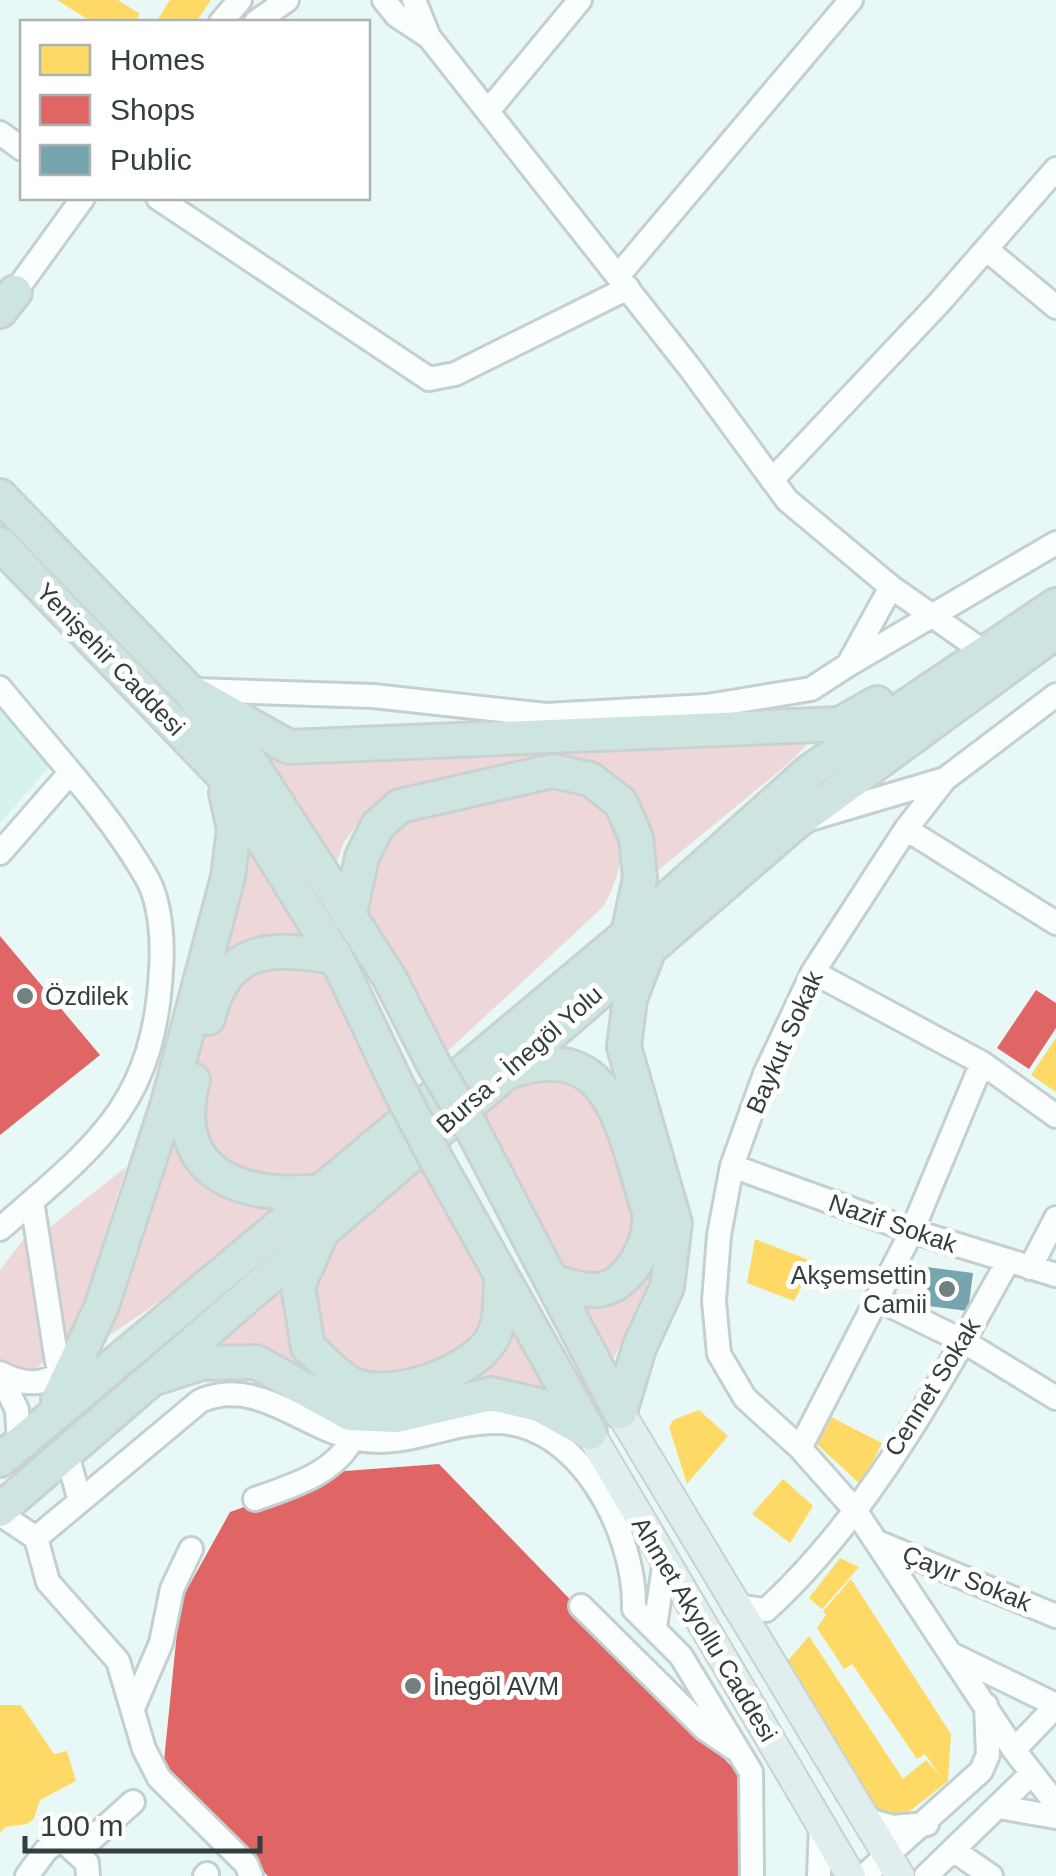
<svg xmlns="http://www.w3.org/2000/svg" width="1056" height="1876" viewBox="0 0 1056 1876" font-family="Arial,sans-serif">
<style>
.built{fill:#d5f2ee}
.green{fill:#eed7d8}
.homes{fill:#ffd966}
.shops{fill:#e06666}
.public{fill:#76a5af}
.lines{fill:none;stroke-linecap:round;stroke-linejoin:round}
.minor-casing{stroke:#c3d0cf;stroke-width:28}
.major-casing{stroke:#cad2d1;stroke-width:32}
.highway-casing{stroke:#cad2d1;stroke-width:38}
.minor{stroke:#fbfefe;stroke-width:22}
.major{stroke:#e0eeed;stroke-width:28}
.highway{stroke:#cde4e1;stroke-width:32}
.highway-bridge-casing{stroke:#cad2d1;stroke-width:38;stroke-linecap:butt}
.highway-bridge{stroke:#cde4e1;stroke-width:32}
.poi-dot{fill:#72807e;stroke:#fff;stroke-width:4}
.labels{text-anchor:middle;stroke-width:10;stroke-linejoin:round;paint-order:stroke}
.street-label{font-size:25px;fill:#333f3e;stroke:#fff}
.poi-label{font-size:25px;fill:#333f3e;stroke:#fff;text-anchor:start}
</style>
<rect width="100%" height="100%" fill="#e7f8f6"/>
<path class="built" d="M0,695L49,767L0,823Z"/>
<path class="green" d="M818,733L789,763L643,883L602,770L399,791L365,815L344,842L332,876L258,754H367Z
M222,774L412,1113L323,1191L107,1337L217,919Z
M550,785C619,802 638,846 603,907L437,1061L359,916L370,863L405,813Z
M504,1073L592,1074L649,1211L619,1281L555,1282L460,1109Z
M425,1137L590,1433L539,1405L397,1416L256,1362L144,1381Z
M126,1167L67,1357L45,1231Z
M29,1232L50,1356L24,1379L0,1366V1270Z
M657,1252L652,1280L609,1368L568,1300Z"/>
<path class="homes" d="M57,0H118L140,14L134,22H92Z
M170,0H211L196,22H156Z
M1056,1038V1092L1031,1075Z
M755,1239L814,1262L794,1301L747,1283Z
M699,1410L728,1436L687,1484L669,1427L673,1420Z
M829,1416L882,1443L861,1485L817,1444L815,1439Z
M783,1479L813,1506L790,1543L752,1514Z
M840,1558L859,1567L822,1609L809,1598Z
M851,1579L951,1734L948,1781L901,1818L873,1815L779,1671L809,1636L903,1779L926,1760L940,1776L925,1754L917,1759L852,1664L844,1669L817,1628L826,1615L823,1611Z
M0,1705H21L54,1754L67,1751L76,1781L40,1800L34,1819L27,1824L5,1827L0,1833Z"/>
<path class="shops" d="M0,936L100,1055L0,1135Z
M1036,990L1056,1003V1028L1029,1069L997,1048Z
M439,1464L739,1774L742,1876H268L163,1771L180,1602L230,1512L345,1471Z"/>
<path class="public" d="M926,1267L973,1273L968,1311L921,1305Z"/>
<g class="lines">
<g class="minor-casing">
<path id="minor" d="M384,0L396,15L429,37
M414,0L429,37L690,368L787,500L891,587L977,647
M221,22L240,0
M256,22L287,0
M488,111L580,0
M0,133L22,149
M158,198L429,379L455,374L628,288
M986,249L1056,307
M618,276L851,0
M15,292L83,198
M772,480L939,303L1056,169
M848,665L1056,543
M0,688C50,750 109,811 148,880C161,904 163,944 161,970C154,1106 95,1146 0,1229
M196,690L373,696L546,715L707,706L811,689L848,665L891,587
M1056,695L945,779L906,829L813,972L765,1074L732,1166L719,1235L714,1301L719,1354L745,1398L800,1448L855,1510L1014,1750L1056,1804
M813,818L945,779
M906,829L1056,923
M0,853L69,774
M813,972L982,1063L1056,1116
M732,1166L912,1231L1056,1275
M32,1201L57,1362
M1030,1268L1056,1218
M879,1300L963,1341L1056,1398
M0,1373C29,1389 48,1383 76,1366
M0,1374L17,1410L19,1444
M800,1448L912,1231L982,1063
M66,1451L80,1501
M255,1499C292,1486 334,1474 353,1438
M0,1514L36,1538L48,1582L118,1661L144,1749L159,1778L246,1864L251,1876
M36,1538L200,1401C257,1376 302,1428 357,1439C406,1448 444,1423 492,1422C579,1419 636,1534 634,1609L681,1656L751,1772L752,1876
M877,1542L1056,1616
M581,1606L705,1729L733,1748
M734,1606L766,1610C869,1516 940,1383 1007,1263
M655,1627L665,1560
M951,1654L1056,1705
M134,1706L161,1643L172,1589L191,1549
M1014,1750L1056,1706
M999,1807L1056,1817
M865,1819L893,1827L927,1824
M953,1850L991,1876
M76,1853L133,1802
M27,1876L46,1850L61,1839L87,1863L88,1876
M205,1876L207,1874
M819,1876L821,1824
M864,1876L981,1771L988,1755L986,1705
M926,1876L1031,1774"/>
</g>
<g class="major-casing">
<path id="major" d="M620,1412L900,1876
M590,1433L851,1876"/>
</g>
<g class="highway-casing">
<path id="highway" d="M0,311L15,292
M0,496L188,690L253,766L389,977L433,1063
M0,544L222,774L336,957L398,1087
M188,690L289,747L840,724L877,703
M349,917L362,857L378,825L400,806L552,771L590,779L621,803L636,838L640,878L628,934
M208,1018C227,944 271,947 336,957
M508,1072C615,1034 623,1134 649,1211C652,1240 633,1281 603,1289C589,1293 569,1286 555,1282
M193,1080C168,1177 244,1199 323,1191
M471,1127L620,1412
M437,1161L590,1433
M320,1236L298,1286L308,1347C321,1358 335,1375 350,1383C386,1403 470,1374 491,1340C502,1322 500,1299 501,1279
M158,1377L202,1363L256,1362L350,1414L397,1416L491,1394L539,1405L590,1433
M58,1399L101,1308L168,1103L228,877L234,829L226,793
M620,1412L639,1348L667,1287L675,1223L624,1047L630,999L648,952
M0,1460L628,934L810,771L1056,605
M0,1510L795,823L1056,632"/>
</g>
<use href="#minor" class="minor"/>
<use href="#major" class="major"/>
<use href="#highway" class="highway"/>
<g class="highway-bridge-casing">
<path id="highway-bridge" d="M433,1063L471,1127
M398,1087L437,1161"/>
</g>
<use href="#highway-bridge" class="highway-bridge"/>
</g>
<g class="poi-dot">
<circle cx="25" cy="996" r="10"/>
<circle cx="947" cy="1289" r="10"/>
<circle cx="413" cy="1686" r="10"/>
</g>
<g class="labels">
<g class="street-label">
<text transform="translate(111 659) rotate(46)" y="9">Yenişehir Caddesi</text>
<text transform="translate(784 1042) rotate(-66)" y="9">Baykut Sokak</text>
<text transform="translate(519 1059) rotate(-41)" y="9">Bursa - İnegöl Yolu</text>
<text transform="translate(893 1223) rotate(19)" y="9">Nazif Sokak</text>
<text transform="translate(932 1387) rotate(-58)" y="9">Cennet Sokak</text>
<text transform="translate(967 1578) rotate(22)" y="9">Çayır Sokak</text>
<text transform="translate(705 1629) rotate(59)" y="9">Ahmet Akyollu Caddesi</text>
</g>
<g class="poi-label">
<text x="45" y="1005">Özdilek</text>
<text x="927" y="1284" text-anchor="end">Akşemsettin<tspan x="927" dy="29">Camii</tspan></text>
<text x="433" y="1695">İnegöl AVM</text>
</g>
</g>
<rect x="20" y="20" width="350" height="180" fill="#ffffff" stroke="#adb2b2" stroke-width="2.5"/>
<rect x="40" y="45" width="50" height="30" fill="#ffd966" stroke="#adb2b2" stroke-width="2.5"/>
<text x="110" y="70" font-size="30" fill="#333f3e">Homes</text>
<rect x="40" y="95" width="50" height="30" fill="#e06666" stroke="#adb2b2" stroke-width="2.5"/>
<text x="110" y="120" font-size="30" fill="#333f3e">Shops</text>
<rect x="40" y="145" width="50" height="30" fill="#76a5af" stroke="#adb2b2" stroke-width="2.5"/>
<text x="110" y="170" font-size="30" fill="#333f3e">Public</text>
<path d="M25 1836v15h235v-15" fill="none" stroke="#333f3e" stroke-width="5"/>
<text x="40" y="1836" font-size="30" fill="#333f3e" stroke="#ffffff" stroke-width="8" paint-order="stroke">100 m</text>
</svg>
